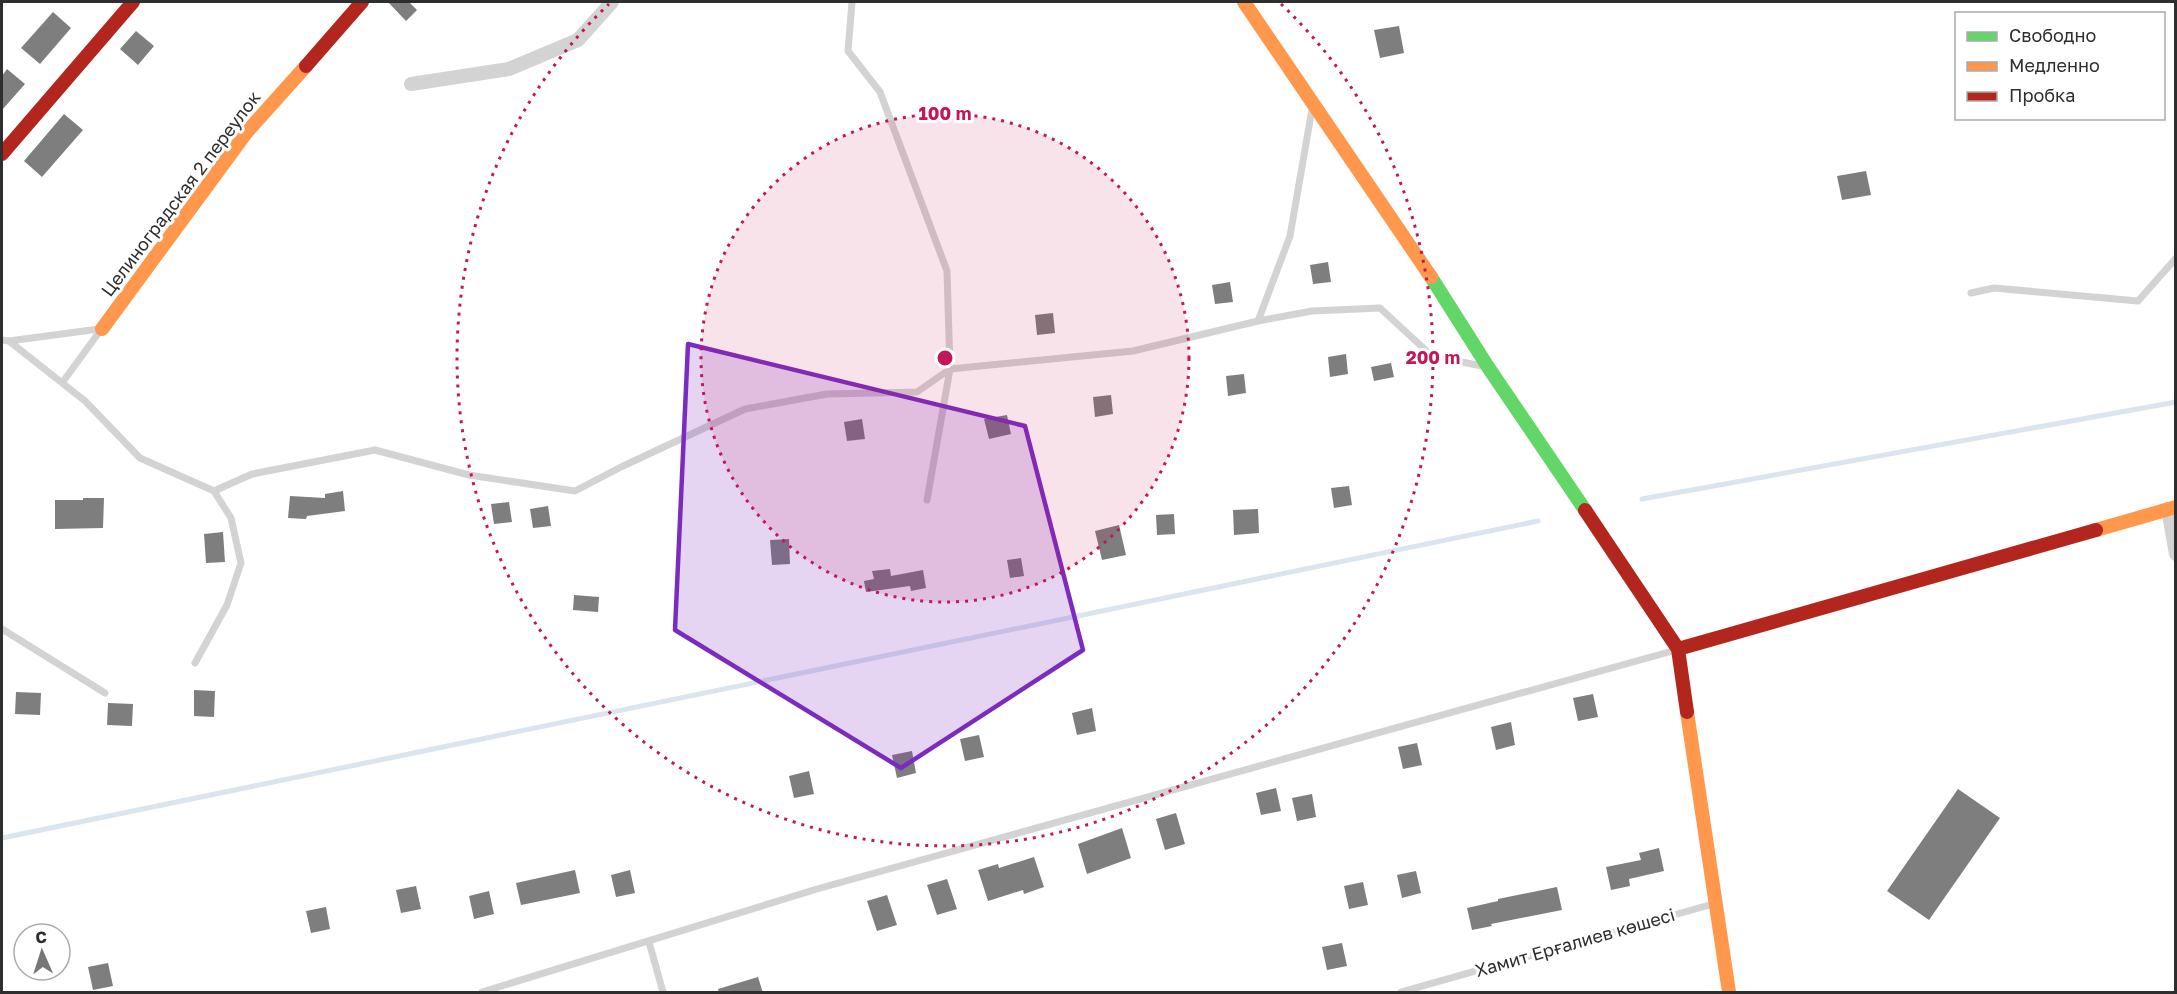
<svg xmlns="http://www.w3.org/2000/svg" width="2177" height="994" viewBox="0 0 2177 994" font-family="'Golos Text',sans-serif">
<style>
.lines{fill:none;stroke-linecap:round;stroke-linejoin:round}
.stream{stroke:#dae5f0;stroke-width:5}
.building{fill:#7e7e7e}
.lane{stroke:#d3d3d3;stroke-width:7}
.street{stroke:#d3d3d3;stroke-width:14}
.fast{stroke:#63d668;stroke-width:14}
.slow{stroke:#ff974d;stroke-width:14}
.jam{stroke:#b3261e;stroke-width:14}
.marked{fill:#7b2cbf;fill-opacity:0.2;stroke:#7b2cbf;stroke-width:4.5;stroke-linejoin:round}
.ring{fill:none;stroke:#c2185b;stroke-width:3;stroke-dasharray:3 6}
.labels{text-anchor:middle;stroke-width:6;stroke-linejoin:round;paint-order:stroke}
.street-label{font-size:18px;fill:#2e2e2e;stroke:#fff}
.centre{fill:#c2185b;stroke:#fff;stroke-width:3}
.ring-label{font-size:18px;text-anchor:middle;font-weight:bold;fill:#c2185b;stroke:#fff;stroke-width:6;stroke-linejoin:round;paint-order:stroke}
</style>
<rect width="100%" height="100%" fill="#fff"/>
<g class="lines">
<path class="stream" d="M1642,499L2176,402
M2,838L1538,521"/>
</g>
<path class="building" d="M388,2H409L417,10L406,21Z
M53,12L71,28L40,64L21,48Z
M1399,26L1404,53L1380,58L1374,30Z
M136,31L154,46L138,65L120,49Z
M7,69L25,84L2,110V76Z
M64,114L83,130L42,177L24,161Z
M1866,171L1871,195L1842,200L1837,176Z
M1328,262L1331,282L1313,284L1310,265Z
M1230,282L1233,302L1215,304L1212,285Z
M1053,313L1055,333L1037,335L1035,315Z
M1346,354L1348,374L1330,377L1328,357Z
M1391,363L1394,377L1374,381L1371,367Z
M1244,374L1246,393L1228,396L1226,376Z
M1111,395L1113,414L1095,417L1093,397Z
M1007,415L1011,434L989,439L984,419Z
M862,419L865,439L847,441L844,422Z
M1349,486L1352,505L1334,508L1331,488Z
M343,491L345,511L307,516L306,519L288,518L290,496L325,498V494Z
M83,498H104L103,528L55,529V500H83Z
M509,502L512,522L494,524L491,504Z
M548,506L551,526L533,528L530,509Z
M1258,509L1259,533L1234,535L1233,510Z
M1174,514L1175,534L1157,535L1156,515Z
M1119,525L1126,555L1102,560L1095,531Z
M223,532L225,562L206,563L204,534Z
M789,539L790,564L772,565L770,540Z
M1021,558L1024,576L1010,578L1007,560Z
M890,569L891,576L923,570L926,588L911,591L910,586L866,592L864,581L874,579L872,571Z
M574,595L599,597L598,612L573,610Z
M194,690L215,691L214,717L194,716Z
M16,692L41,693L40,715L15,714Z
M1593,694L1598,717L1578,721L1573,698Z
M108,703L133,704L132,726L107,725Z
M1092,708L1096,731L1077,735L1072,713Z
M1511,722L1515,745L1496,750L1491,727Z
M979,735L984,757L965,761L960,739Z
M1417,743L1422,765L1403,769L1398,747Z
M912,751L916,773L897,778L892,755Z
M809,771L814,794L794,798L789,776Z
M1276,788L1281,811L1261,815L1256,793Z
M1958,789L2000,818L1929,920L1887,891Z
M1312,794L1316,817L1297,821L1292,798Z
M1176,813L1185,844L1165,850L1156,819Z
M1122,828L1131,858L1087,874L1078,844Z
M1659,848L1664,871L1629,879L1630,886L1611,890L1606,867L1641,860L1639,853Z
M1034,857L1044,887L1024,894L1023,890L988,901L978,870L998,864L999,868Z
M575,870L580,893L521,905L516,883Z
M630,870L635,893L616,897L611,875Z
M1416,871L1421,893L1402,898L1397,875Z
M947,879L957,909L937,915L927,885Z
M1363,882L1368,905L1349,909L1344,886Z
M416,886L421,909L401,913L396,890Z
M1557,887L1562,910L1491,924L1492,926L1472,930L1467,908L1498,901V899Z
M489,891L494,914L474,919L469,896Z
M887,895L897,925L877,931L867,901Z
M326,907L330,929L311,933L306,911Z
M1342,943L1347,966L1327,970L1322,947Z
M108,963L113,986L93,990L88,967Z
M758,977L763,993H719L718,989Z"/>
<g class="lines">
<path class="lane" d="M852,2L848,51L880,92L947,271L950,369L927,500
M1971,293L1994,288L2138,301L2176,258
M1258,321L1290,236L1312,109
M2,340L9,341L99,329
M9,341L85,401L140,458L214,491
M62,383L100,331
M2,629L105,693
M195,663L227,605L241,563L231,518L214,491L252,474L375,450L469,475L575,491L621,467L745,409L827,394L917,392L950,369L1133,351L1258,321L1312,311L1380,308L1432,356L1482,366
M649,942L663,992
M482,992L817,889L1676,650
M1401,992L1713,904"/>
<path class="street" d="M411,84L509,69L578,40L612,2
M2168,509L2176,554"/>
<path class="fast" d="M1431,277L1488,367L1585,510"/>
<path class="slow" d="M1244,2L1431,277
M102,329L246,133L306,66
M2096,530L2176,507
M1687,712L1729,992"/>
<path class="jam" d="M306,66L362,2
M2,154L133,2
M1585,510L1678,649L1687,712
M1678,649L2096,530"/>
</g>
<path class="marked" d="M688,344L1025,426L1083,650L901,768L675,630Z"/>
<circle cx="945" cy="358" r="244" fill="#c2185b" fill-opacity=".12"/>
<g class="ring">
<circle cx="945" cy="358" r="244"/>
<path d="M1281 4A488 488 0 1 1 609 4"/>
</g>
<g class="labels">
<g class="street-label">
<text transform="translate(181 194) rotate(-53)" y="6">Целиноградская 2 переулок</text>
<text transform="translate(1575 943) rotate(-16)" y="6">Хамит Ерғалиев көшесі</text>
</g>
</g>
<circle cx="945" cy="358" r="9" class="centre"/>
<g class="ring-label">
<text x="945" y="120">100 m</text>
<text x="1433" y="364">200 m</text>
</g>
<rect width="2177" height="994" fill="none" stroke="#2e2e2e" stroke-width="6"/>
<rect x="1955" y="12" width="210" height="108" fill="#ffffff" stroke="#ababab" stroke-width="1.5"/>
<rect x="1967" y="32" width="30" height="9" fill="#63d668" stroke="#ababab" stroke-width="1.5"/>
<text x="2009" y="42" font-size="18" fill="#2e2e2e">Свободно</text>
<rect x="1967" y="62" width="30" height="9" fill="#ff974d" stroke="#ababab" stroke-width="1.5"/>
<text x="2009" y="72" font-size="18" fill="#2e2e2e">Медленно</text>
<rect x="1967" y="92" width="30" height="9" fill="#b3261e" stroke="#ababab" stroke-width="1.5"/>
<text x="2009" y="102" font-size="18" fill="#2e2e2e">Пробка</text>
<g transform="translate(42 952) rotate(357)"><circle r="28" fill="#ffffff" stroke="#ababab" stroke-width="1.5"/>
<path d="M0-4.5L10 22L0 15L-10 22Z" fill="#777777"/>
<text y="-9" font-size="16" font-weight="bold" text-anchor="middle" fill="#2e2e2e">С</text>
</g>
</svg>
